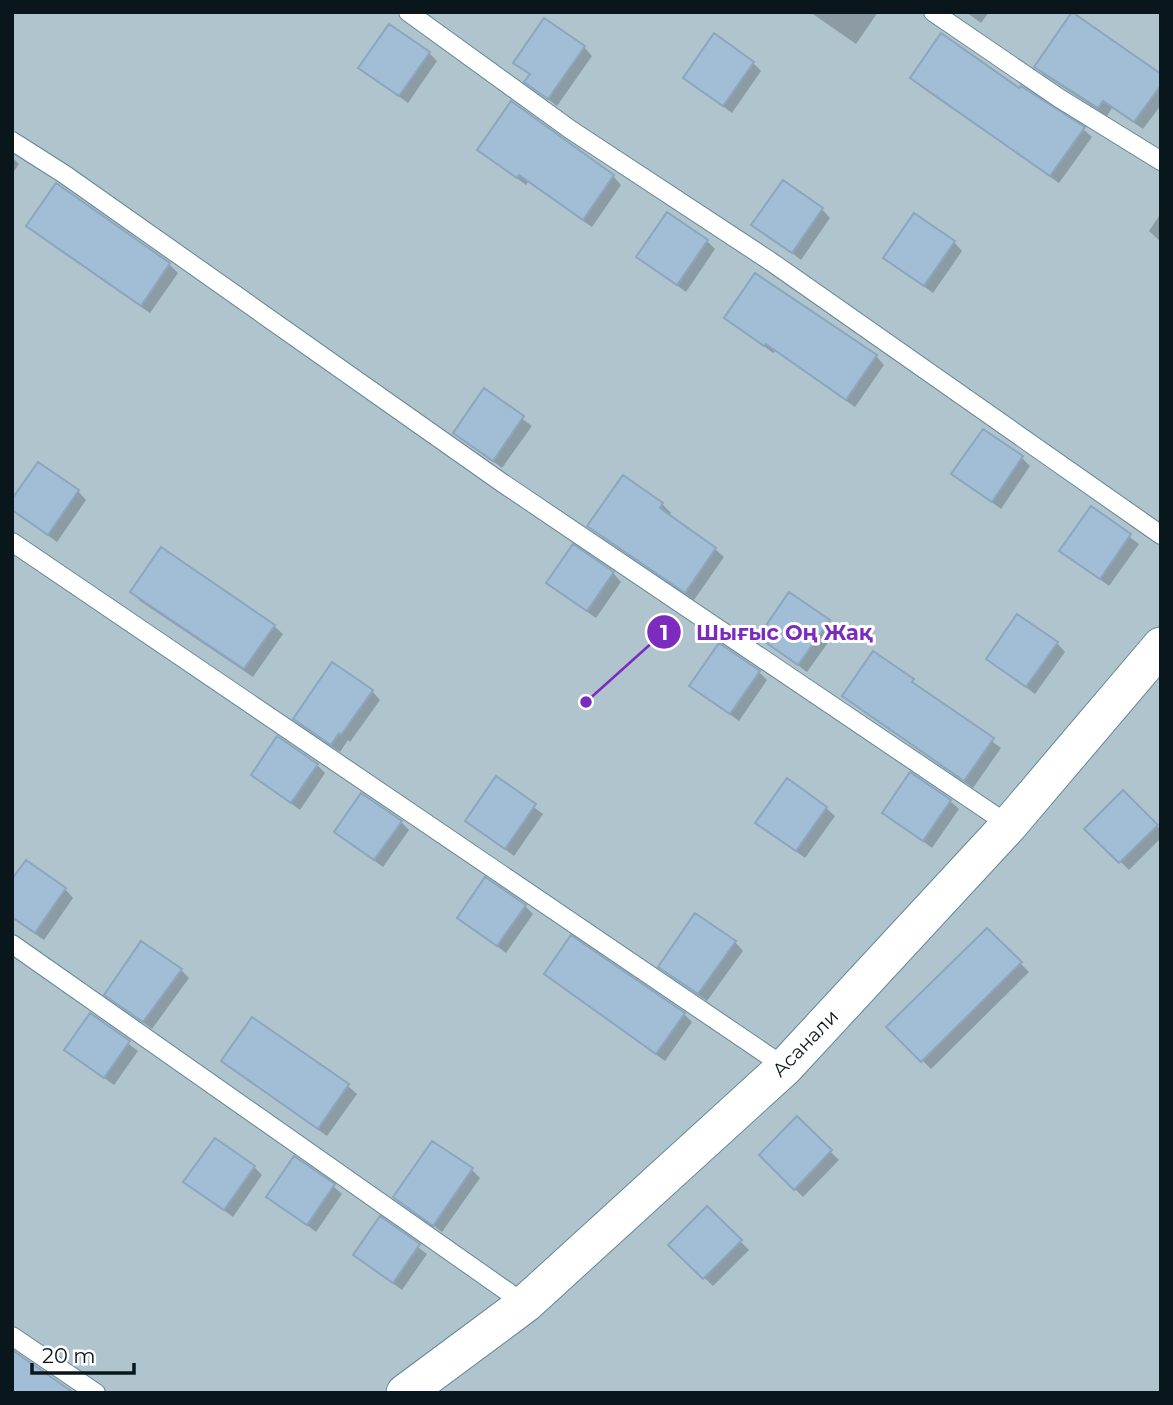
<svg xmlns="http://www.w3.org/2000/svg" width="1173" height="1405" viewBox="0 0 1173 1405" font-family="Montserrat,sans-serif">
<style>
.green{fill:#afc4cd}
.shadow{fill:#0003}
.building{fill:#a2bdd6;stroke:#8ca6be;stroke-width:2}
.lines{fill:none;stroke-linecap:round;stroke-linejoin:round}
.lane-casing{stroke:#638796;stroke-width:20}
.street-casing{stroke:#638796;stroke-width:39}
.lane{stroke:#fff;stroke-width:18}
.street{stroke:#fff;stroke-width:37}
.labels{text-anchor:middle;stroke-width:6;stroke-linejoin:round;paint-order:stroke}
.street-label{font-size:19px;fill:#09171d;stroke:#fff}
.leader{fill:none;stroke:#7b2cbf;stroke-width:2.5}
.callout-dot{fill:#7b2cbf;stroke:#fff;stroke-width:2.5}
.mark-label{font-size:21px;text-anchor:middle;font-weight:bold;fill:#fff}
.callout-label{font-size:21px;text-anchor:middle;font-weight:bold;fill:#7b2cbf;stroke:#fff;stroke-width:6;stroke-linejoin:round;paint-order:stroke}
</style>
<rect width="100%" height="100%" fill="#c6ecfd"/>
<path class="green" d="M12,12H1161V1393H12Z"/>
<path class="shadow" d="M810,12H878L856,44Z
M966,12H989L981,23Z
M584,47L592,56L557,106L526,82L531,76L515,62Z
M429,53L437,61L408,103L360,68Z
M753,63L761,71L732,113L685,78Z
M1036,67L1161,76V105L1143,129L1112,108L1107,116L1044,75Z
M912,78L1020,90L1083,129L1092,137L1059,183L921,87Z
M479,150L613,176L621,185L592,227L528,182L526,185Z
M12,157L19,164L12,174Z
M57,185L169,264L178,273L150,313L36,234L28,226Z
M822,209L830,218L801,260L754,224Z
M1161,213V242L1149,231Z
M707,241L715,249L686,292L638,257Z
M954,242L962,251L933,293L885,258Z
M726,318L876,356L884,365L855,407L775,351L773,353Z
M484,391L532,426L502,468L455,433Z
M983,431L1022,458L1030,466L1001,509L954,474Z
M78,491L86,500L57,542L12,509Z
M662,504L671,513L668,516L715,549L724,557L694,600L598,534L589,526Z
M1091,508L1139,544L1109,586L1062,551Z
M161,550L274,626L283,634L253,677L140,601L132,592Z
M613,573L621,582L596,618L557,591L549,583Z
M828,622L837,630L807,672L760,637Z
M1057,643L1065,652L1035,694L988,659Z
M874,654L1001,748L973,788L853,704L844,696Z
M759,672L767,680L739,721L692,686Z
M372,691L380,700L350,742L348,740L340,752L303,727L295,719Z
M317,765L325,773L300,810L253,775Z
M911,775L950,801L959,809L932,848L885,813Z
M496,779L543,814L514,856L467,821Z
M1123,792L1161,830V838L1129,870L1087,829Z
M826,808L835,816L805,858L758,823Z
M401,822L409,830L383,867L336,832Z
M12,882L65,889L73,898L44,940L12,918Z
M525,906L533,914L506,953L460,918Z
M987,930L1029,972L931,1069L889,1027Z
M735,942L743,951L707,1001L669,975L660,967Z
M181,970L189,978L152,1029L107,995Z
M547,974L684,1014L692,1022L665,1061L555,982Z
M90,1015L138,1051L114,1085L66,1050Z
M253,1019L348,1086L357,1094L327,1136L232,1069L223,1061Z
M797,1119L839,1160L803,1197L761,1155Z
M254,1167L262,1175L233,1217L185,1182Z
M472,1170L480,1178L442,1232L395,1197Z
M333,1186L342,1194L316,1232L269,1196Z
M707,1208L749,1250L713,1286L670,1245Z
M380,1219L427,1254L402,1290L355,1255Z"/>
<path class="building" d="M1072,12L1161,74V85L1134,122L1103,101L1098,108L1034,67Z
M544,18L585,46L548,99L524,82L530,74L513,63Z
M389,24L430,52L399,96L358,68Z
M714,33L754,62L723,106L683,78Z
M941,33L1019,88L1021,86L1085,127L1050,176L910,78Z
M511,101L614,175L583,220L519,175L517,178L477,150Z
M783,180L823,208L792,253L751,225Z
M56,183L170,263L141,306L26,226Z
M667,212L708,240L677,285L636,257Z
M914,213L955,241L924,286L883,258Z
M755,273L877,355L846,400L766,344L764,346L724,318Z
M484,388L524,416L493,461L453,433Z
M983,429L1023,456L992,502L951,474Z
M38,462L79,490L48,535L12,510V499Z
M623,475L663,503L660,508L716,548L685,593L587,526Z
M1091,506L1131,534L1100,579L1059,551Z
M573,544L614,572L587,611L546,583Z
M161,547L275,625L244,669L130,592Z
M789,592L830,620L798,665L758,637Z
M1017,614L1058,642L1026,687L986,659Z
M719,643L760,671L730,714L689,686Z
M873,651L914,679L912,682L994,738L964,781L842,696Z
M332,662L373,690L341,735L339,733L331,745L293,719Z
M277,736L318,764L291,803L251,775Z
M910,772L951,800L923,841L882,813Z
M496,776L536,804L505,849L465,821Z
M787,778L827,807L796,851L755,823Z
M1123,790L1158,825L1119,863L1084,829Z
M361,793L402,821L374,860L334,832Z
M26,860L66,888L35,933L12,917V879Z
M485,877L526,905L497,946L457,918Z
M695,913L736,941L698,994L658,967Z
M987,928L1022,962L921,1062L886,1027Z
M571,935L685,1013L656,1054L544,974Z
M141,941L182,969L143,1022L104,995Z
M90,1013L130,1041L104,1078L64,1050Z
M252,1017L349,1084L318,1129L221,1061Z
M797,1116L832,1150L794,1190L759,1155Z
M215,1138L255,1166L224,1210L183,1182Z
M432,1141L473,1168L433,1226L393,1197Z
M294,1156L335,1184L307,1225L266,1197Z
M707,1206L742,1240L703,1279L668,1245Z
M380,1216L420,1244L393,1283L353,1255Z
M12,1350L74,1393H12Z"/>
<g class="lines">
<g class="lane-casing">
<path id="lane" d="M408,12L571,130L770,261L1161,535
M933,12L1059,98L1161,161
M12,141L64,174L501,482L1009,825
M12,542L785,1067
M12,944L525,1304
M12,1336L96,1393"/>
</g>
<g class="street-casing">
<path id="street" d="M405,1393L525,1304L785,1067L1009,825L1161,646"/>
</g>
<use href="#lane" class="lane"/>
<use href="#street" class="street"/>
</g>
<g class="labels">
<g class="street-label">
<text transform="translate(805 1043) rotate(-46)" y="7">Асанали</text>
</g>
</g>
<path class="leader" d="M586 702L664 632"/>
<g class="callout-dot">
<circle cx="586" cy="702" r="7"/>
<circle cx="664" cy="632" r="18"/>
</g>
<g class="mark-label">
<text x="664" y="640">1</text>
</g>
<g class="callout-label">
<text x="784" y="640">Шығыс Оң Жақ</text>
</g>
<rect width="1173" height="1405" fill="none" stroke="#09171d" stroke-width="28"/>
<path d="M32 1363v10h102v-10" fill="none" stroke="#09171d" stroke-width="3.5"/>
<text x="42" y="1363" font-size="21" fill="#09171d" stroke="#ffffff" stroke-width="5" paint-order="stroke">20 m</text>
</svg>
